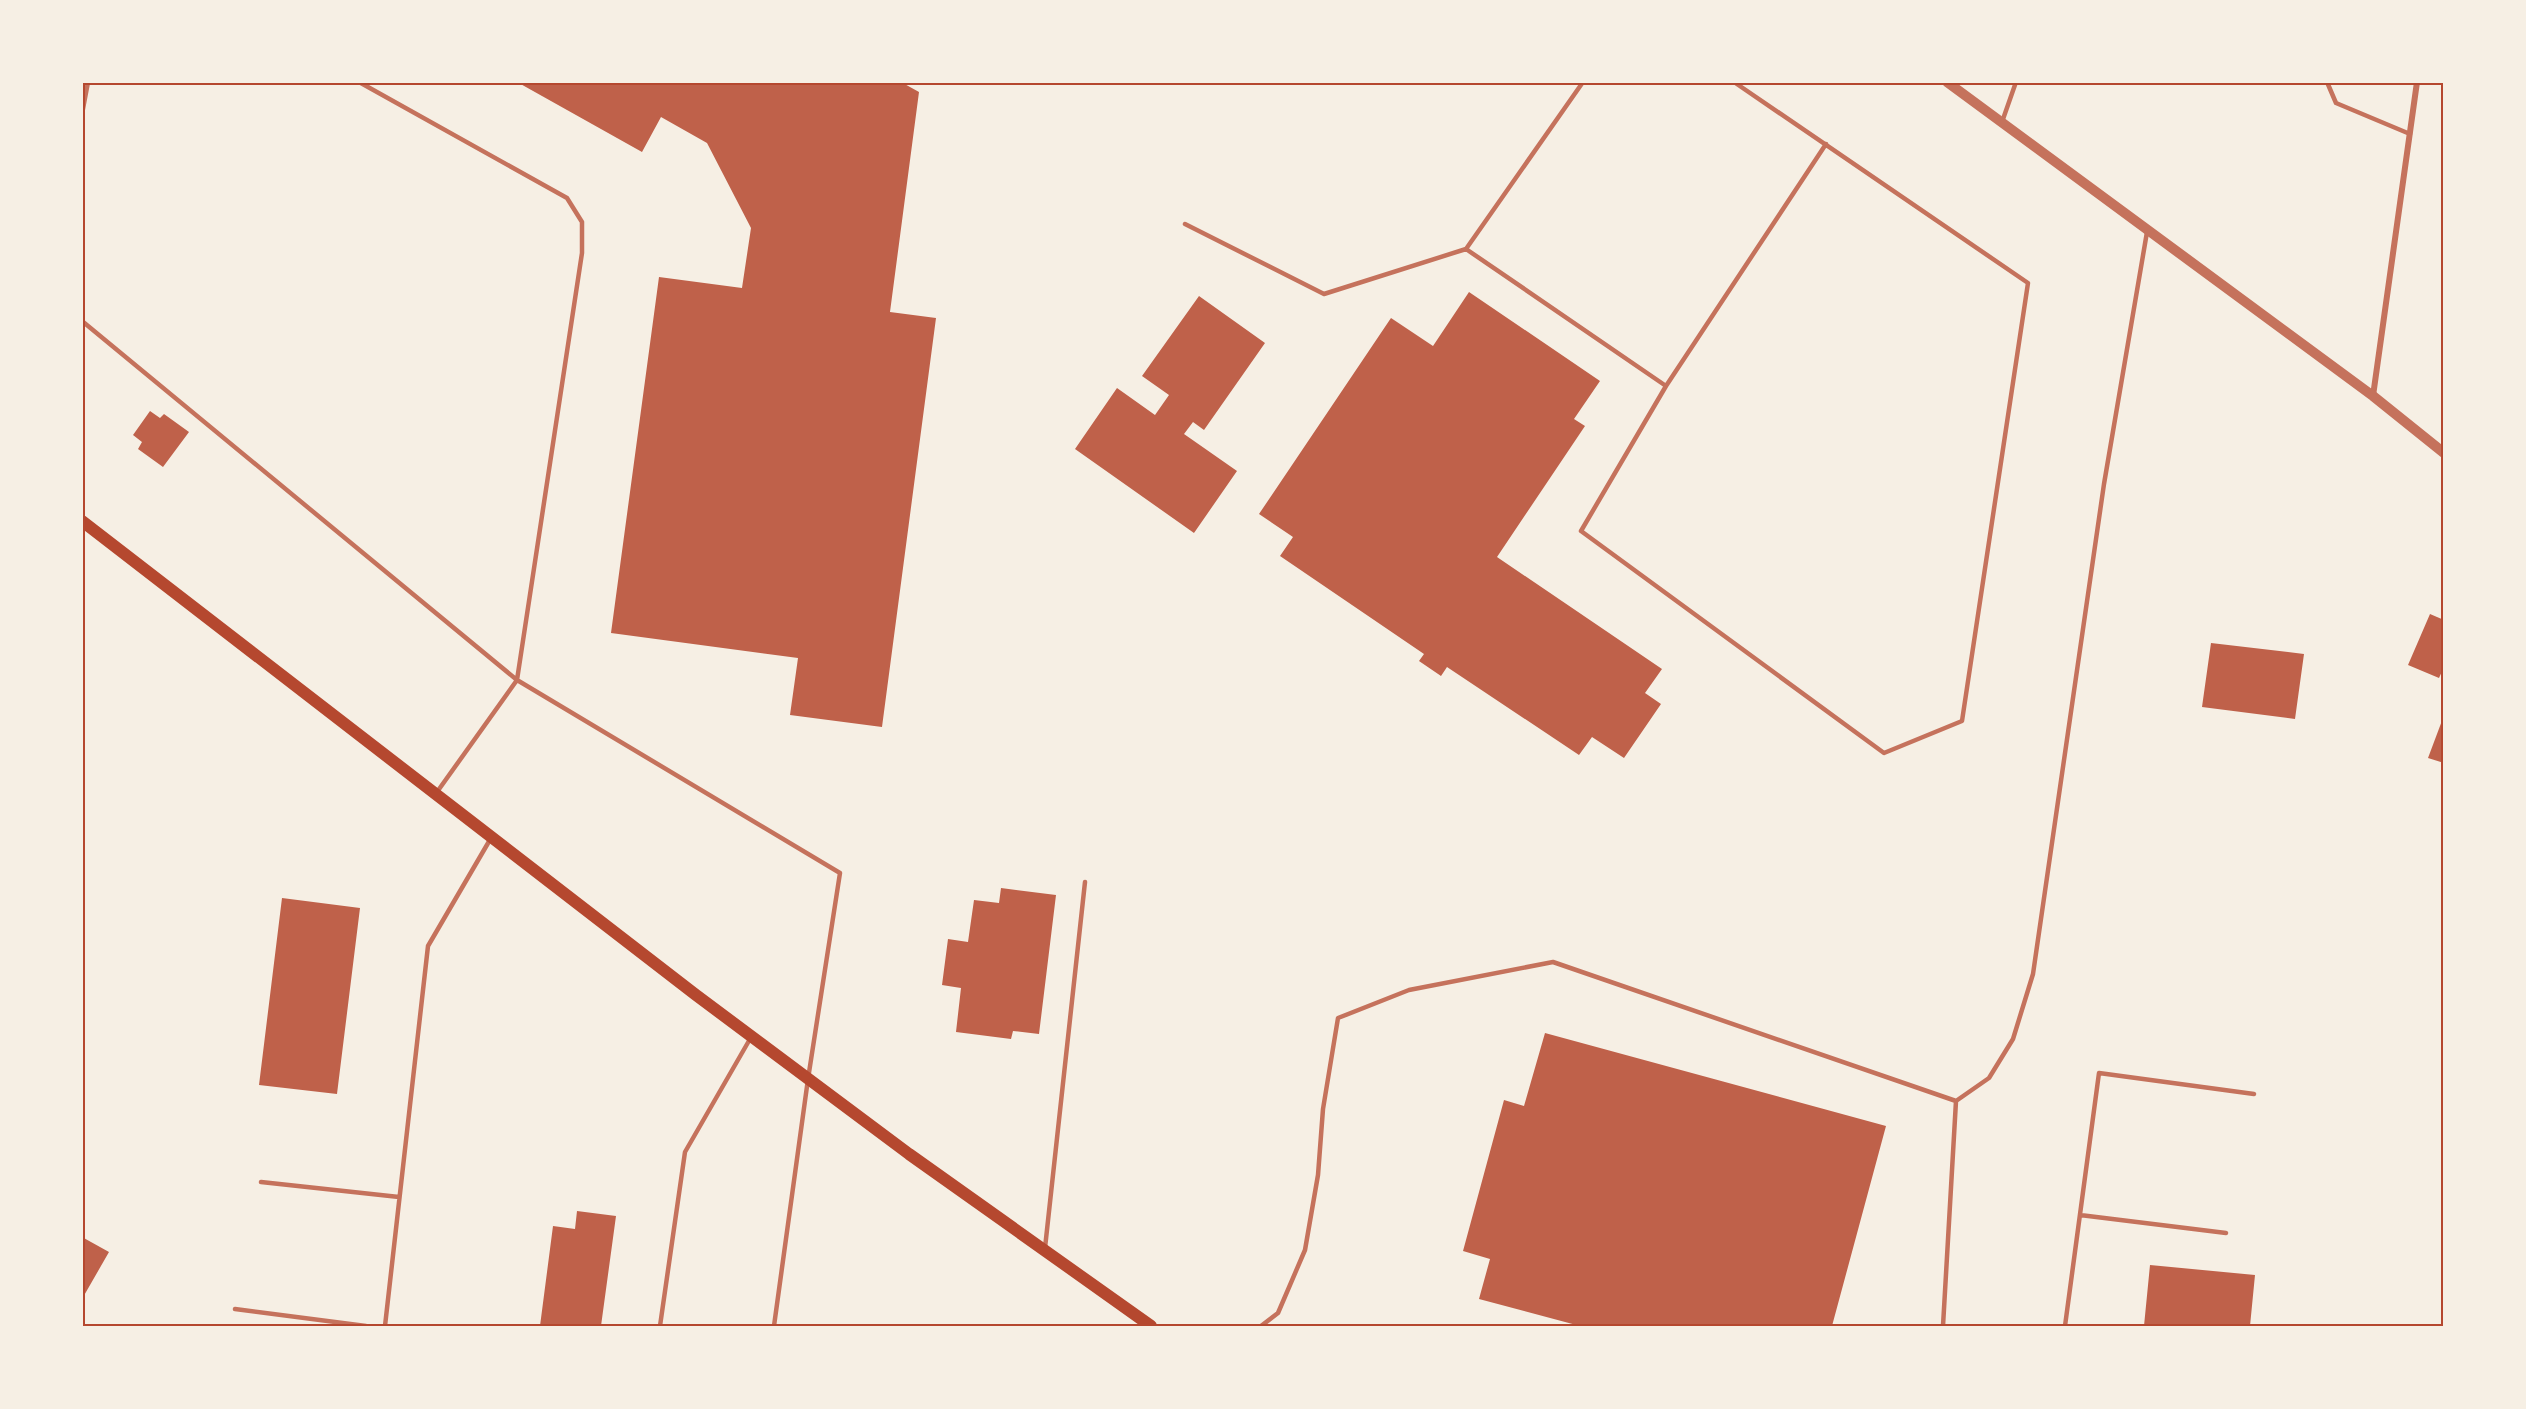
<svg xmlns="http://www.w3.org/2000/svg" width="2526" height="1409" viewBox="0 0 2526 1409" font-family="'Libre Baskerville',serif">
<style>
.building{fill:#bf614a}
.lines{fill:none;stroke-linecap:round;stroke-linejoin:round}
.service{stroke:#c5725c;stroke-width:4.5}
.minor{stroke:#c5725c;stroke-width:6}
.tertiary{stroke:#c5725c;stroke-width:10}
.secondary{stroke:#b5482f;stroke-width:12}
.neatline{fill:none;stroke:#b5482f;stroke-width:2}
</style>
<rect width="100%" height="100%" fill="#f6efe4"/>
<path class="building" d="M517,82H901L919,92L890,312L936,318L882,727L790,715L798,658L611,633L659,277L742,288L751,228L707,143L661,117L642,152Z
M1469,292L1600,381L1574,419L1585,426L1497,557L1662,669L1645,693L1661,704L1624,758L1592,737L1579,755L1447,667L1441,676L1419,661L1424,654L1280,556L1293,537L1259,514L1391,318L1433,346Z
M1199,296L1265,343L1204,430L1193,422L1184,434L1237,471L1194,533L1075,449L1117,388L1155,415L1169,395L1142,376Z
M150,411L160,418L164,414L189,432L163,467L138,449L142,442L133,435Z
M2430,614L2444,620V667L2439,678L2408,665Z
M2211,643L2304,654L2295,719L2202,707Z
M2443,718H2444V763L2428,758Z
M1001,888L1056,895L1039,1034L1013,1031L1011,1039L956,1032L961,988L942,985L948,939L968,942L974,900L999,903Z
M282,898L360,908L337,1094L259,1085Z
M1545,1033L1886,1126L1832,1326H1580L1479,1299L1490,1259L1463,1251L1504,1100L1524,1106Z
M577,1211L616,1216L601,1326H540L553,1226L575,1229Z
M82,1237L109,1252L82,1299Z
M2150,1265L2255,1275L2250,1326H2144Z"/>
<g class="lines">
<path class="service" d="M2327,82L2336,103L2410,134
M82,114L88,82
M2002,122L2016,82
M1185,224L1324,294L1466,249L1583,82
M1466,249L1666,386L1581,531L1884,753L1962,721L2028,283L1734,82
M82,321L517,680L582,253V222L567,198L359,82
M1666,386L1826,144
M437,792L517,680L840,873L808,1079L774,1326
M1956,1101L1989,1078L2013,1039L2033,974L2104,484L2147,232
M261,1182L399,1197
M2080,1215L2226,1233
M1045,1248L1085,882
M235,1309L366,1326
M385,1326L428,946L491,838
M660,1326L685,1152L750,1039
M1261,1326L1278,1313L1305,1250L1318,1175L1323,1109L1338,1018L1409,990L1553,962L1956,1101L1943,1326
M2065,1326L2099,1073L2254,1094"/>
<path class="minor" d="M2373,396L2417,82"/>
<path class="tertiary" d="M1947,82L2373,396L2444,453"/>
<path class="secondary" d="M82,521L696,995L909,1154L1151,1326"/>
</g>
<rect width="2526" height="1409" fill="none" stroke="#f6efe4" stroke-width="168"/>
<rect x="84" y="84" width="2358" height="1241" class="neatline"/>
</svg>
